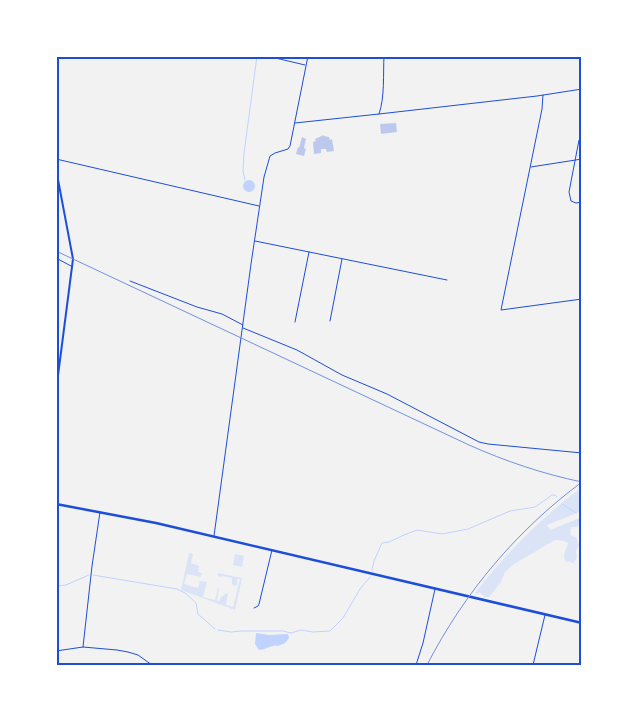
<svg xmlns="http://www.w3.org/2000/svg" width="638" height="721" viewBox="0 0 638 721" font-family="Ubuntu,sans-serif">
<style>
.green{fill:#dbe4f7}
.water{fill:#bfd3fe}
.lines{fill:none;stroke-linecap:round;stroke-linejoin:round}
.stream{stroke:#bfd3fe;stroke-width:1}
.building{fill:#bdc9ec}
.minor{stroke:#1d4ed8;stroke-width:1}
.tertiary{stroke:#1d4ed8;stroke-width:2}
.primary{stroke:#1d4ed8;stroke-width:2.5}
.rail{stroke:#7290e2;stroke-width:1}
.neatline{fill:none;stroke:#1d4ed8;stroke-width:2}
</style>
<rect width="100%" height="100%" fill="#f2f2f2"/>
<path class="green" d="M582,487V511L547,525L550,530L582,517V525H579L577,527H572L570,530L571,532L570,535L576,537L579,545L576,551L577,557L575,561L573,563L568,561L566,562C561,553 567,551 568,543L564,541L555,540L514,564L505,572L501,582L489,597H485L479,592L478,594L475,593C507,552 541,518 582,487Z
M189,553L193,554L191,563L199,566L198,572L202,573L201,577L187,574L184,584L198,588L200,581L207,582L203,597L215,600L218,588H219L217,601H219L221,597L227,593L228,594L226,605L233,607L240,579H237V585L234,586L232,584V578L222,576L221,577L218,576V573L242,578L235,610L181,590Z
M235,554L244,556L242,567L233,565Z"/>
<path class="water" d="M243 186a6 6 0 1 1 12 0a6 6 0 1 1-12 0Z
M256,633L269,635L288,634L289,638L285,643L278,646C272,644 266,650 259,650L255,644Z"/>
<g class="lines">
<path class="stream" d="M245,180L243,171L244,153L257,56
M562,504L576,513
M578,520L582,524
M372,570L374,561L382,543L389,542L404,535L417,530L442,534L468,529L510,511L535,507L552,495H555L557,497
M93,575L177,589L185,593L194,601L196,603L198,614L215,629
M56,586L66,585L89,575
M218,630L231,632L241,631H283L291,633L301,630L313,632L330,631L343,618L360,589L370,577"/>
</g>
<path class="building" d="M396,123L397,132L381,134L380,124Z
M324,135V136L329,137L330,140L332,139L334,151L327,152L326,149H321V153L314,154L313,142L316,141L315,139Z
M302,137L306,139L304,148L306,149L304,156L296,154L298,147L299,148Z"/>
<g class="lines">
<path class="minor" d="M267,56L305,65
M543,95L542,109L501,310L582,299
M379,114C385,97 383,74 384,56
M295,123L379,114L537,96L582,89
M582,138L579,140L569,192L571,201L576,203L582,202
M56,159L259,206
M531,167L582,159
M255,241L447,280
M56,258L71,266
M130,281L197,307L222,314L243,325
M330,321L342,259
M295,322L309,252
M243,328L297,350L342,375L387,394L479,442L488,444L582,453
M214,536L251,264L264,177L270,156L275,153L288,149L290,146L308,56
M254,608L258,606L259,604L272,550
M83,647L92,566L100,512
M56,651L83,647L117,650L128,652L138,655L152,665
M416,665L423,643L435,589
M533,665L545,615"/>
<path class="tertiary" d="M56,169L73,259L56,391"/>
<path class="primary" d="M56,504L156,523L582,623"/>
<path class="rail" d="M56,251L469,445C505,461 543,474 582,482
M427,665C464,593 517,530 582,482"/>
</g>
<rect width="638" height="721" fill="none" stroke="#ffffff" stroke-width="115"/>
<rect x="58" y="58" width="522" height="606" class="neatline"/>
</svg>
